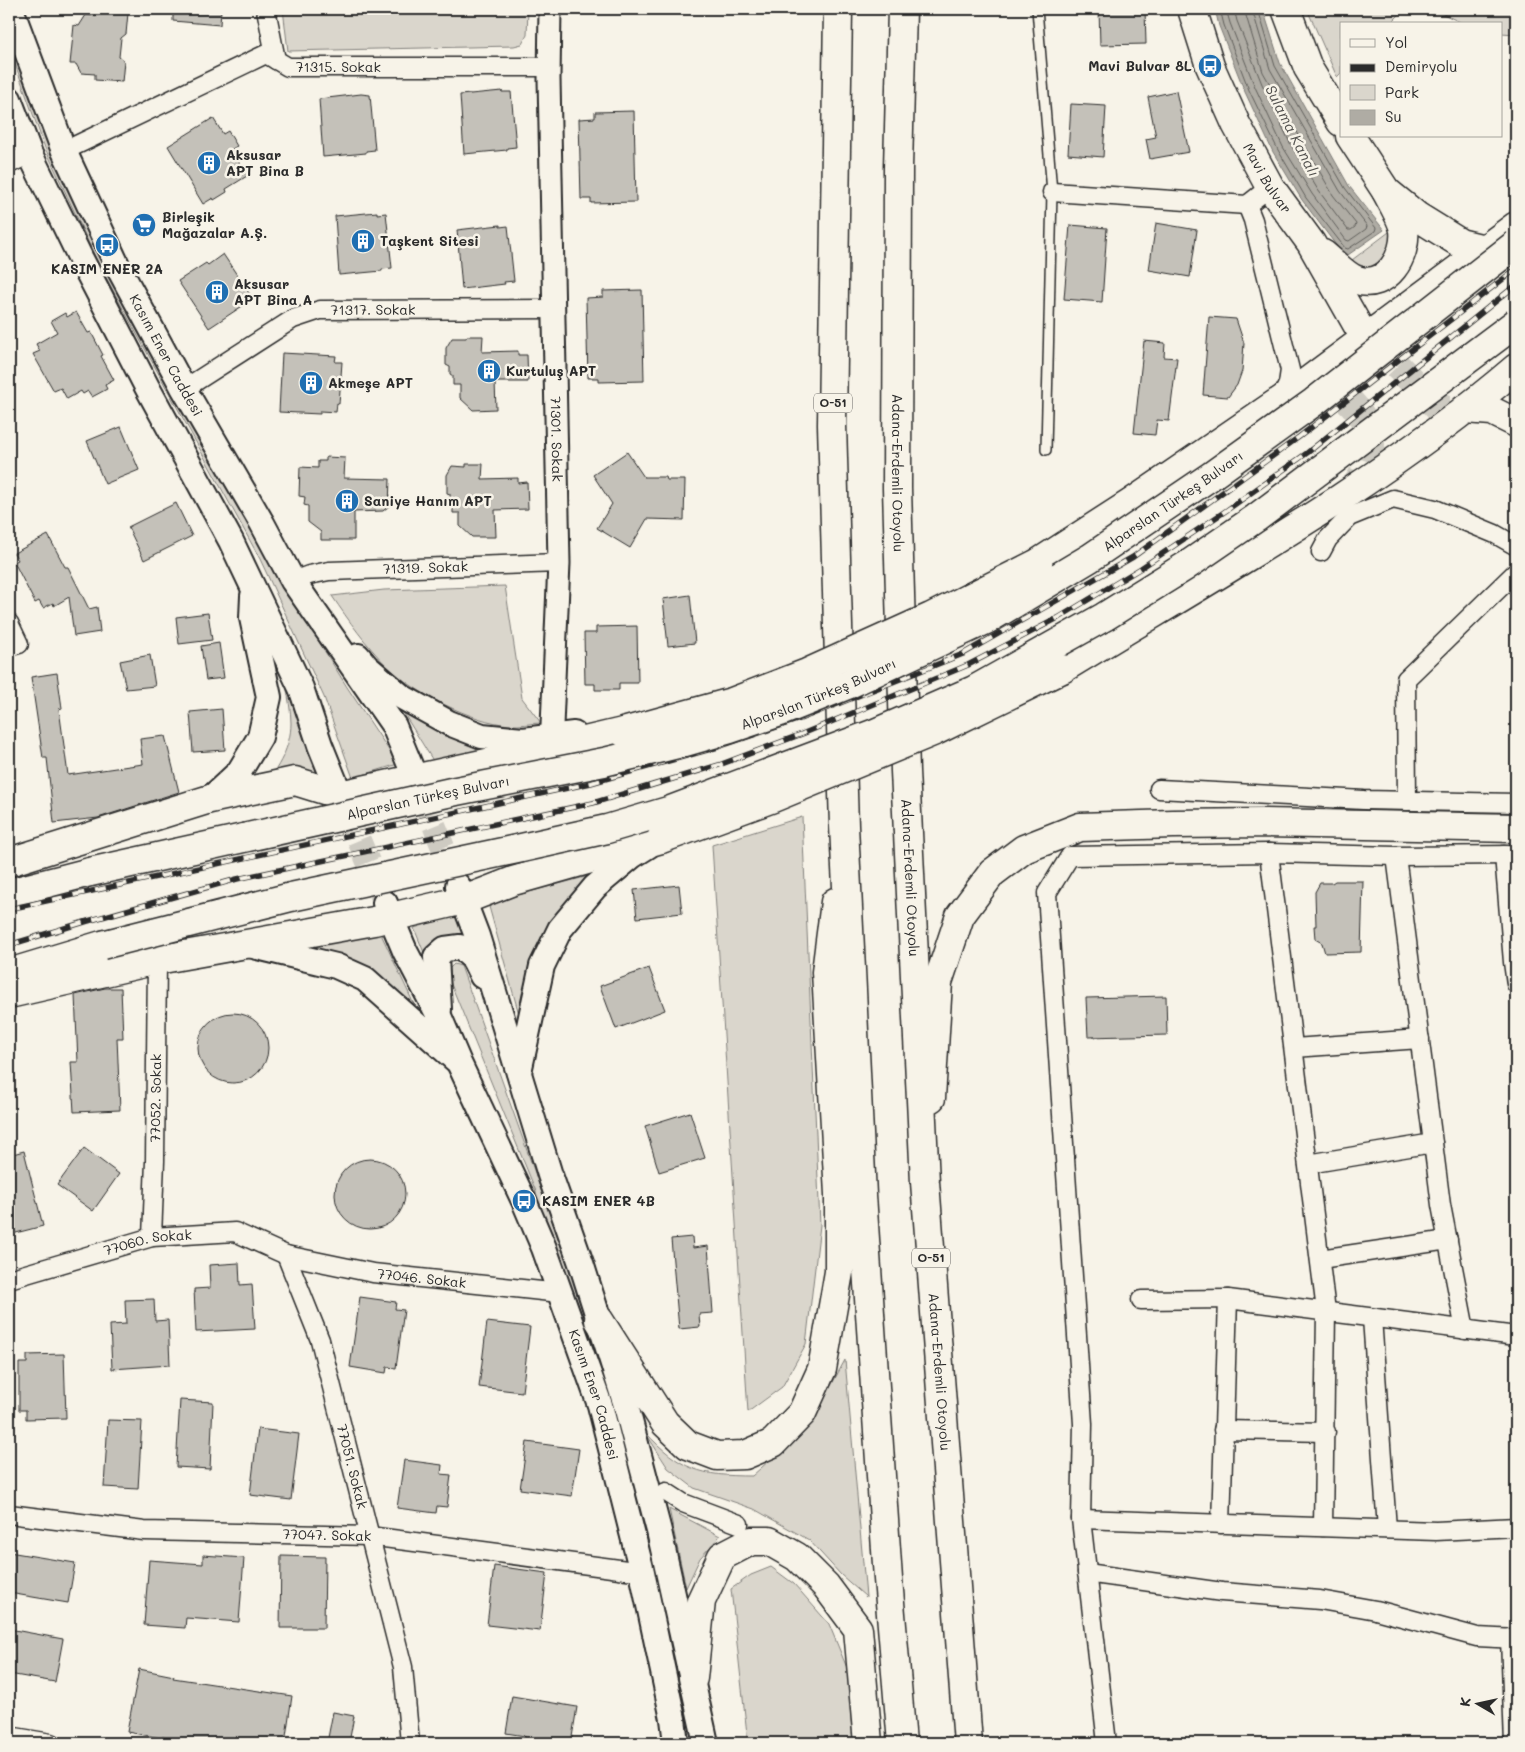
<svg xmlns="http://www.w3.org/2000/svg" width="1525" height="1752" viewBox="0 0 1525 1752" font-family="Mali,sans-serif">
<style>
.green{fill:#dad6cc;stroke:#82807c}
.water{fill:#afaca4;stroke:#7a7874}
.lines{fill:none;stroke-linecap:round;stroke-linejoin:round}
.shore{stroke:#605f5b;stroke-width:1}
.building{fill:#c4c1b9;stroke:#2b2b2b}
.secondary-tunnel{stroke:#cecbc2;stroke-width:24;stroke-dasharray:24 12;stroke-linecap:butt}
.primary-tunnel{stroke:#cecbc2;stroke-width:28;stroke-dasharray:28 14;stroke-linecap:butt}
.service-casing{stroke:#2b2b2b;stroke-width:12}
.minor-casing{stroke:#2b2b2b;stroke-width:21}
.tertiary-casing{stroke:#2b2b2b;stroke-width:25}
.secondary-casing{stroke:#2b2b2b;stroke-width:28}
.primary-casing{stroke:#2b2b2b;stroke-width:31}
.trunk-casing{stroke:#2b2b2b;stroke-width:31}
.motorway-casing{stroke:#2b2b2b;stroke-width:31}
.path{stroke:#2b2b2b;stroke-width:3;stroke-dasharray:1 4;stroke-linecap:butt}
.service{stroke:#f7f3e8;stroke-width:9}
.minor{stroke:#f7f3e8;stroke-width:18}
.tertiary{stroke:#f7f3e8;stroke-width:21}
.secondary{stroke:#f7f3e8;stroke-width:24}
.primary{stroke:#f7f3e8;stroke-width:28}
.trunk{stroke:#f7f3e8;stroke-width:28}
.motorway{stroke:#f7f3e8;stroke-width:28}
.rail-casing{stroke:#2b2b2b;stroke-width:5.5}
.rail{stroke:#f7f3e8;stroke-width:4;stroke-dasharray:11;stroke-linecap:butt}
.primary-bridge-casing{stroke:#2b2b2b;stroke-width:31;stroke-linecap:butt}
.trunk-bridge-casing{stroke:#2b2b2b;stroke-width:31;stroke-linecap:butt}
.primary-bridge{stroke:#f7f3e8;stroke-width:28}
.trunk-bridge{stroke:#f7f3e8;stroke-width:28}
.labels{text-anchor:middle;stroke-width:5;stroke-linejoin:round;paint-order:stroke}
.shield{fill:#f7f3e8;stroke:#686764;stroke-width:1}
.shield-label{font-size:12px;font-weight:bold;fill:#2b2b2b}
.street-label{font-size:14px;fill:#2b2b2b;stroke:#f7f3e8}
.poi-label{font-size:14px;font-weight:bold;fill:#2b2b2b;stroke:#f7f3e8;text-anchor:start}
.water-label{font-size:15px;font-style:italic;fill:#53524f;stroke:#f7f3e8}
</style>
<rect width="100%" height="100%" fill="#f7f3e8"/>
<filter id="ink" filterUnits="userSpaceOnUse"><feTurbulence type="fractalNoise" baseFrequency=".02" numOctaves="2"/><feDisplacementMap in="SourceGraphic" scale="10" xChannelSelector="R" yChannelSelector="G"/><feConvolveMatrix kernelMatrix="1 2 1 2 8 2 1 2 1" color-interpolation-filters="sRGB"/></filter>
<g filter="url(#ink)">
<path class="green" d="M283,9H528L527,35L522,44L514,46L288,51Z
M1307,9H1405L1390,24H1341V73L1337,77Z
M1426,9H1516V34L1501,33V24H1464L1435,10Z
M9,28L287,590L347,687L398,764L353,778L324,697L260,559L98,263L45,148L9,47Z
M1393,229L1394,236L1381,266L1359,270L1348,263Z
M505,586L522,698L541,723C531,723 520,726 510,725C472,722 414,693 387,666C366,645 349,621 332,596L384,590Z
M286,684L322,780L264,786C278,768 291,747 291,723C291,710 288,697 286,684Z
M396,701L521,747L438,765L432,759Z
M802,817L820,1225L806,1344L782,1387L748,1412L712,845Z
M596,874L561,908L533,959L522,1025L488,903Z
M463,913L471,947L427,960L414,928Z
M380,932L419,1015L290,946Z
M454,964L461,966L594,1338L633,1469L694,1743H689L644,1528L629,1470L535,1189L446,972Z
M845,1360L866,1597L841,1575L809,1540L754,1509L694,1488L668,1468L645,1432C681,1470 700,1476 752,1476L780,1451L819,1408Z
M669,1509L720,1536L700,1558L686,1588Z
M771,1567L794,1584L829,1624L847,1668L853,1743H748L731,1589L751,1575Z"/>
<path class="water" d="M1215,9H1263L1280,63L1349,186L1384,230L1345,257L1302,200L1273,152L1245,92L1219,26Z"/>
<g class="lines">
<path class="shore" d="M1220,9L1224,25L1249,90L1278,150L1306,198L1345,248L1348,249L1375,231L1376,228L1345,188L1275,66L1258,9
M1226,9L1230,23L1255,87L1283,147L1312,194L1346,240L1349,241L1366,229L1367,226L1340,191L1270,69L1252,9
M1234,9L1237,21L1262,84L1290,143L1318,190L1348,230H1351L1355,227L1356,224L1333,195L1263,72L1244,9"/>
</g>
<path class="building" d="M173,9H221L220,25L173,21Z
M1099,9H1145L1146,44L1100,45Z
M98,11L128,13L126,34L121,38L119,57L124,61L122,82L95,80V74L81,73L76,64H70L74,25L79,26L86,15L97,16Z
M502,91V92H511L516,147L507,148V150L464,154L460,95Z
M1176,91L1189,152L1150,159L1146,139L1156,137L1148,97Z
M361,94L370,95L375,150L366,151V153L323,157L319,99Z
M1071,104L1106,106L1103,157L1068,154Z
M634,111L636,202L591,203V199H581L579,119L595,118V112Z
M213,118L223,134L228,131L237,146L231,150L247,176L226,189L227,192L214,200L213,198L203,204L168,146Z
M377,212V214L386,213L392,268L382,269V271L339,275L335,216Z
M1156,223L1197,230L1190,277L1149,270Z
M500,225V227L508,226L514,281L504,282L505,284L462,289L457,230Z
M1070,225L1107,228L1102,302L1064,299Z
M223,254L253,299L209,328L178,281L206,263L208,265Z
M642,290L644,381L599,382V378H588L586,298L603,297V291Z
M76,312L88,333L91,332L103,355L101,356L114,380L105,385L107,389L92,397L88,391L83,394L81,391L67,399L61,388L54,391L33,354L40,351L36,344L57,332L51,321L65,313L67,317Z
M1209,317L1236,319L1244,343L1242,371L1237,385L1228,397L1203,395Z
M467,336H483L482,352L518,351V355H527L528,382H495L496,409L473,410L460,398V385H453V376L450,374V367L446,365V348L452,338H466Z
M1144,341L1165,343L1164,357L1177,358L1169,421L1157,420L1155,435L1134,433Z
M282,353L336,356L335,362H342L339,404L337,403L336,412L320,411V414L279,412Z
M121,427L139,470L105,484L87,441Z
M627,452L644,477H666L667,480H685L684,520L647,519L630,548L597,528L612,504L593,475Z
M326,457L345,458L344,478L390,479L389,506L383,511L354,512V540H321V532L308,522V506L304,505L305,497L299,496L300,467L318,468V461H326Z
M466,464H483L482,479L518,478V483L527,482L528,509L495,510L496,537H472L460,526V513H453V504L450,502V494L447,493V475L452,466L466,467Z
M176,503L192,536L144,560L128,527Z
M48,535L65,567H68L89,609L97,607L100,632L74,636L69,597L54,606L53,603L43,608L39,601L35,603L14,562L18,560L14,553Z
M690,595L695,643L668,646L663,599Z
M208,613L212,640L179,644L176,617Z
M637,626L638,683H619V690H595V684H585L584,633H596V627Z
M219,643L224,678L206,680L201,646Z
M150,655L155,686L126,689L120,661Z
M57,673L62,708L59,709L68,775L143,764L140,739L165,736L179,792L98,818L54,823L47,758H43L31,677Z
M222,709L225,750L193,752L190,712Z
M1335,881H1363L1361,952L1325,953L1322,943L1315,939L1314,926H1316L1315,892L1320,883H1332Z
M679,885L682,913L637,918L634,890Z
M649,968L665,1010L616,1029L600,986Z
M105,988H121L123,1038H117L120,1110L74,1112L71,1062H78L75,995Z
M1166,996L1167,1035L1088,1037L1086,998Z
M198 1048a35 35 0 1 1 70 0a35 35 0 1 1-70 0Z
M690,1112L705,1158L659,1172L645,1126Z
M84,1148L119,1174L93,1211L57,1185Z
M24,1151L43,1226L12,1234L9,1224V1155Z
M335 1194a35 35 0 1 1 70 0a35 35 0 1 1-70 0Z
M692,1237L693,1248L708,1246L713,1313L699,1314L700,1327L679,1329L671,1239Z
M239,1263L240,1285L252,1284L255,1329L196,1332L194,1289L210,1288L209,1265Z
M360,1297L396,1302L395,1309L404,1310L396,1368L387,1367L386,1373L350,1367Z
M154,1299L155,1321L168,1320L170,1365L112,1369L110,1325L126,1324L125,1300Z
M487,1322L530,1327L522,1392L479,1387Z
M64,1354L66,1418L26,1419V1410H19V1363H27V1355Z
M180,1400L213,1402L210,1469L176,1467Z
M108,1420L142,1421L138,1489L104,1487Z
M258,1429L299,1434L291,1500L250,1495Z
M527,1442L579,1449L572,1496L520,1489Z
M404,1460L442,1465L441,1474L451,1475L447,1507L437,1506L436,1513L397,1508Z
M9,1552L75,1563L68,1603L9,1593Z
M203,1555L244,1558L239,1622L186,1618L185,1628L144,1625L149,1560L203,1564Z
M281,1556L325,1557L324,1628H280Z
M494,1566L547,1573L540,1631L487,1625Z
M9,1629L63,1639L55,1682L9,1674Z
M139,1669L174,1676L173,1678L292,1696L285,1743H204L162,1737L161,1738L127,1732Z
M512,1696L577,1707L571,1743H523L525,1736L506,1733Z
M333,1712L354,1716L349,1743H327Z"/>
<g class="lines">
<path class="secondary-tunnel" d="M421,792L456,880
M345,807L382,895"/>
<path class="primary-tunnel" d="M1485,249L1497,252L1516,271
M1368,336L1438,408L1465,409
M1308,389C1313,389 1319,388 1324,388C1348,391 1371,422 1371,445C1372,462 1360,478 1352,492"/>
<g class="service-casing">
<path id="service" d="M1037,9L1052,192L1046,450"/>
</g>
<g class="minor-casing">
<g id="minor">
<path d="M266,9L276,60"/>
<path id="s1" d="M64,151L266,54L288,67H550"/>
<path d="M9,164L30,154"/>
<path d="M1052,192L1247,205L1270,187"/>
<path d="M1247,205L1253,220L1290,370L1288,384L1281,399"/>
<path id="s2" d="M184,389L293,319L320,310L555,309"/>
<path d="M1321,552L1328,539L1349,517L1393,499L1435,509L1495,534L1516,546"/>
<path id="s3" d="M293,581L309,575L329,571L559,563"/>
<path d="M9,623L19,644L9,647"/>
<path d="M1159,789L1364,800L1516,803"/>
<path d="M1407,801L1406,679L1516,572"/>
<path d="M1269,853L1326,1311L1323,1527"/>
<path d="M1504,855L1513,962L1516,984"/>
<path d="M1396,856L1441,1205L1465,1330"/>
<path d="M1294,1048L1420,1039"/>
<path d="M1308,1164L1433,1143"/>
<path id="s4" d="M152,1237L155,1161L157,960"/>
<path id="s5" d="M286,1255L320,1340L403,1667L410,1743"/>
<path d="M1320,1259L1448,1240"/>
<path id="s6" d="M9,1279L152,1237L235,1232L286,1255L373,1273L560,1293"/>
<path d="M1141,1300L1228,1299L1516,1336"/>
<path d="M1372,1318L1387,1529"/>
<path d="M1223,1430L1326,1432"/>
<path d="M666,1492L683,1503L739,1524"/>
<path id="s7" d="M9,1514L144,1531L369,1536L642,1572"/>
<path d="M1081,1519L1436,1531L1516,1527"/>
<path d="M1221,1524L1228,1299"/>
<path d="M1087,1573L1222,1592L1320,1600L1376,1610L1477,1637L1516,1639"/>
<path d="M1510,1638L1514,1743"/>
<path d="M9,1736L51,1743"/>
<path d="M1107,1743L1081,1519L1083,1424L1047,893L1070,856L1269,853L1396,856L1516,855"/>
</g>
</g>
<g class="tertiary-casing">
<g id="tertiary">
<path id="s8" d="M550,9L549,79L559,563L551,749"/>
</g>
</g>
<g class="secondary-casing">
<g id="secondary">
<path id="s9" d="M11,9L64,151L117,265L184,389L262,523L293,581L394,726L421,792"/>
<path d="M9,99L30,154L81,259L147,387L231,541L301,688L320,745L345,807"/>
<path d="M358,656L367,667L402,697L449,723L482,736L523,740L574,734"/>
<path d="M210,799L239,772L260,737L269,697L252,618L253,596"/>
<path d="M458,886L477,936L550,1175L582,1266L625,1402L659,1531L706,1743"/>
<path id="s10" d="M385,903L405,951L439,1016L459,1063L524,1201L544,1248L600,1405L642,1572L673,1719L676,1743"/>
<path d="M245,944L336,966L365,979L456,1060"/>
<path d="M439,1009L436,957L445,949L460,947L473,958L482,976"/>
<path d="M519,1072L542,966L560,929L595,887L632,856L648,846"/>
</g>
</g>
<g class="primary-casing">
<g id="primary">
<path id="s11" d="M1192,9L1210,66L1236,124L1270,187L1311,243L1358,326L1368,336"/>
<path d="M1286,9L1308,68L1341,122"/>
<path d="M1350,136L1386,191L1418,217L1460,243L1485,249"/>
<path d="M1323,254C1332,261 1346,277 1357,280C1387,290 1407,255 1404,230C1402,219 1391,201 1386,191"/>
<path d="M1465,409L1492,411L1516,423"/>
<path d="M1038,563L1131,503L1296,390L1516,226"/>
<path d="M1062,669C1217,574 1378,486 1516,368"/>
<path d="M9,862L210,799L295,781L340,795L551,749L623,732"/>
<path d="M9,994L157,960L374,921L464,900L513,881L661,839"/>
<path d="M931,1098L938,982L960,916L992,873L1024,849L1080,827L1173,824L1265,823L1516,828"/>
</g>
</g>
<g class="trunk-casing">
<path id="trunk" d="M9,893L90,872
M9,973L102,945"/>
</g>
<g class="motorway-casing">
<g id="motorway">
<path d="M838,9L832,425L844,826L862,1195L888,1579L902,1743"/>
<path id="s12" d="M902,9L898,168L897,488L905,771L925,1182L968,1743"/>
<path d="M599,1320L665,1423L688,1445L717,1456L745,1455L773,1443L802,1413L822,1369L839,1272V1194L826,972L835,902"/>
<path d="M693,1678L701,1601L722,1556L751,1541H769L797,1557L826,1586L858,1629L868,1743"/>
</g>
</g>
<path class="path" d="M1217,12L1229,9"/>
<use href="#service" class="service"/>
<use href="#minor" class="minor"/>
<use href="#tertiary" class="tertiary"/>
<use href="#secondary" class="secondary"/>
<use href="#primary" class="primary"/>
<use href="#trunk" class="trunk"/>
<use href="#motorway" class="motorway"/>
<g class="rail-casing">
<path id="rail" d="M9,909L591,783L718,747L800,719L963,654L1133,557L1299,437L1516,269
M9,945L88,921L237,879L593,803L719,765L802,734L968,665L1058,618L1141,568L1227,510L1307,453L1516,285"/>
</g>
<use href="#rail" class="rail"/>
<g class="primary-bridge-casing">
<path id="primary-bridge" d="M623,732L732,702L807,673L931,617L1038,563
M661,839L773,798L935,731L1062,669"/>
</g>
<g class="trunk-bridge-casing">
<g id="trunk-bridge">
<path id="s13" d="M90,872L456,791L604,762L678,744L730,729L780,712L847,685L988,619L1090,558L1211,476L1314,402L1516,244"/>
<path d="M102,945L291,897L517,849L607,829L668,811L875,733L974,690L1104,617L1186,566L1256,518L1516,323"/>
</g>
</g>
<use href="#primary-bridge" class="primary-bridge"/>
<use href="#trunk-bridge" class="trunk-bridge"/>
</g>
</g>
<defs>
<g id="bus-disc" transform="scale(1.25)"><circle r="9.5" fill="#1f6fb2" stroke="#f7f3e8"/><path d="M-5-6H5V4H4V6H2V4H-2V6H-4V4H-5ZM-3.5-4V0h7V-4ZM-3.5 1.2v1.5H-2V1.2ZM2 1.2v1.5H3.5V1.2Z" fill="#fff"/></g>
<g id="building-disc" transform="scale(1.25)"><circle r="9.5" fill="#1f6fb2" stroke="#f7f3e8"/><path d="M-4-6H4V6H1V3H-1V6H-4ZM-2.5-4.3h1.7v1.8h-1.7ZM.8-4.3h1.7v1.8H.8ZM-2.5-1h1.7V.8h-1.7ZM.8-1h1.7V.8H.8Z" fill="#fff"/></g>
<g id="supermarket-disc" transform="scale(1.25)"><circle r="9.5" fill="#1f6fb2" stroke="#f7f3e8"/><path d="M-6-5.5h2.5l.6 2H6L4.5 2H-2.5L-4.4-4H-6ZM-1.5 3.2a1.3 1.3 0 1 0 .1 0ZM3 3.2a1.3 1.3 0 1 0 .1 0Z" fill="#fff"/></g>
</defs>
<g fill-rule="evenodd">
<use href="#bus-disc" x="1210" y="66"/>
<use href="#building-disc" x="209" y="163"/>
<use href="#supermarket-disc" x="144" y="225"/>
<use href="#building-disc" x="363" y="241"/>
<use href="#bus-disc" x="107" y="245"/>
<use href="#building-disc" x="217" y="292"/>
<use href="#building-disc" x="489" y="371"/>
<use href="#building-disc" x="311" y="383"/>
<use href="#building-disc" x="347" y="501"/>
<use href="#bus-disc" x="524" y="1201"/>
</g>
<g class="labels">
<g class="shield">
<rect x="814" y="393.5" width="38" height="19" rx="4"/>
<rect x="912" y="1248.5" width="38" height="19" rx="4"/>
</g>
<g class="shield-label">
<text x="833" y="407">O-51</text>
<text x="931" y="1262">O-51</text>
</g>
<g class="street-label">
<text dy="5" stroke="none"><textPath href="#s1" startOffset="300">71315. Sokak</textPath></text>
<text dy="5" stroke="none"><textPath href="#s11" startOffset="186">Mavi Bulvar</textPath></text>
<text dy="5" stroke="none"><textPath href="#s2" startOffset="211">71317. Sokak</textPath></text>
<text dy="5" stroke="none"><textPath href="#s9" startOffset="380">Kasım Ener Caddesi</textPath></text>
<text dy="5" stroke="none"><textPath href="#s8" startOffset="430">71301. Sokak</textPath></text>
<text dy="5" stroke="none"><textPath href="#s12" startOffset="464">Adana-Erdemli Otoyolu</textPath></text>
<text dy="5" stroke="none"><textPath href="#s13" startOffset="1156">Alparslan Türkeş Bulvarı</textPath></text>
<text dy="5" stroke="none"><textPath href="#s3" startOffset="134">71319. Sokak</textPath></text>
<text dy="5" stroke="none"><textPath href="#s13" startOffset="751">Alparslan Türkeş Bulvarı</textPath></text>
<text dy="5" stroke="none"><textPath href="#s13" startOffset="346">Alparslan Türkeş Bulvarı</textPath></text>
<text dy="5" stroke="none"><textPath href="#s12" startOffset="869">Adana-Erdemli Otoyolu</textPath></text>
<text dy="5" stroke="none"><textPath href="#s4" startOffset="139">77052. Sokak</textPath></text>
<text dy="5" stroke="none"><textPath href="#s6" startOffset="144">77060. Sokak</textPath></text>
<text dy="5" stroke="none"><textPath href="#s6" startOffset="426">77046. Sokak</textPath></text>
<text dy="5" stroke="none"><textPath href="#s12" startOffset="1364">Adana-Erdemli Otoyolu</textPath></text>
<text dy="5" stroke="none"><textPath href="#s10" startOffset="535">Kasım Ener Caddesi</textPath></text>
<text dy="5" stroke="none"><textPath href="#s5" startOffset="222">77051. Sokak</textPath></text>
<text dy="5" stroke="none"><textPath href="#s7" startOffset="319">77047. Sokak</textPath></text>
</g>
<g class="poi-label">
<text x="1192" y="71" text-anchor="end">Mavi Bulvar 8L</text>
<text x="226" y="160">Aksusar<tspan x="226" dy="16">APT Bina B</tspan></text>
<text x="162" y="222">Birleşik<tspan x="162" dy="16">Mağazalar A.Ş.</tspan></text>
<text x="380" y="246">Taşkent Sitesi</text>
<text x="107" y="274" text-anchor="middle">KASIM ENER 2A</text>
<text x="234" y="289">Aksusar<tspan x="234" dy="16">APT Bina A</tspan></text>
<text x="506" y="376">Kurtuluş APT</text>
<text x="328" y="388">Akmeşe APT</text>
<text x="364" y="506">Saniye Hanım APT</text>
<text x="542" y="1206">KASIM ENER 4B</text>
</g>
<g class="water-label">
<text transform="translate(1292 131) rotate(63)" y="5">Sulama Kanalı</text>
</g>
</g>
<rect width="1525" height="1752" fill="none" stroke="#f7f3e8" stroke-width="30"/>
<rect x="15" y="15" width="1495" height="1722" fill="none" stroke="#2b2b2b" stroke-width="2" filter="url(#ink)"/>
<rect x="1340" y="22" width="162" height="115" fill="#f7f3e8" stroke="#a5a39c"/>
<rect x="1350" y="39" width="25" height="8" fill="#f7f3e8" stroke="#a5a39c"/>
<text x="1385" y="48" font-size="15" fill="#2b2b2b">Yol</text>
<rect x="1350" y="64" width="25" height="8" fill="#2b2b2b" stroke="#a5a39c"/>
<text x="1385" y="72" font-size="15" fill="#2b2b2b">Demiryolu</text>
<rect x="1350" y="85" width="25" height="15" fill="#dad6cc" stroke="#a5a39c"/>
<text x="1385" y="98" font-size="15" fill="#2b2b2b">Park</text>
<rect x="1350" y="110" width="25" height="15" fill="#afaca4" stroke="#a5a39c"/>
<text x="1385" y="122" font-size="15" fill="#2b2b2b">Su</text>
<g transform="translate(1478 1704) rotate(279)" stroke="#f7f3e8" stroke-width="4" paint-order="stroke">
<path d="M0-4L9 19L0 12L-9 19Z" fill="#2b2b2b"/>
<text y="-8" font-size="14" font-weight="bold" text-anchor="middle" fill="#2b2b2b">K</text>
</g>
</svg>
